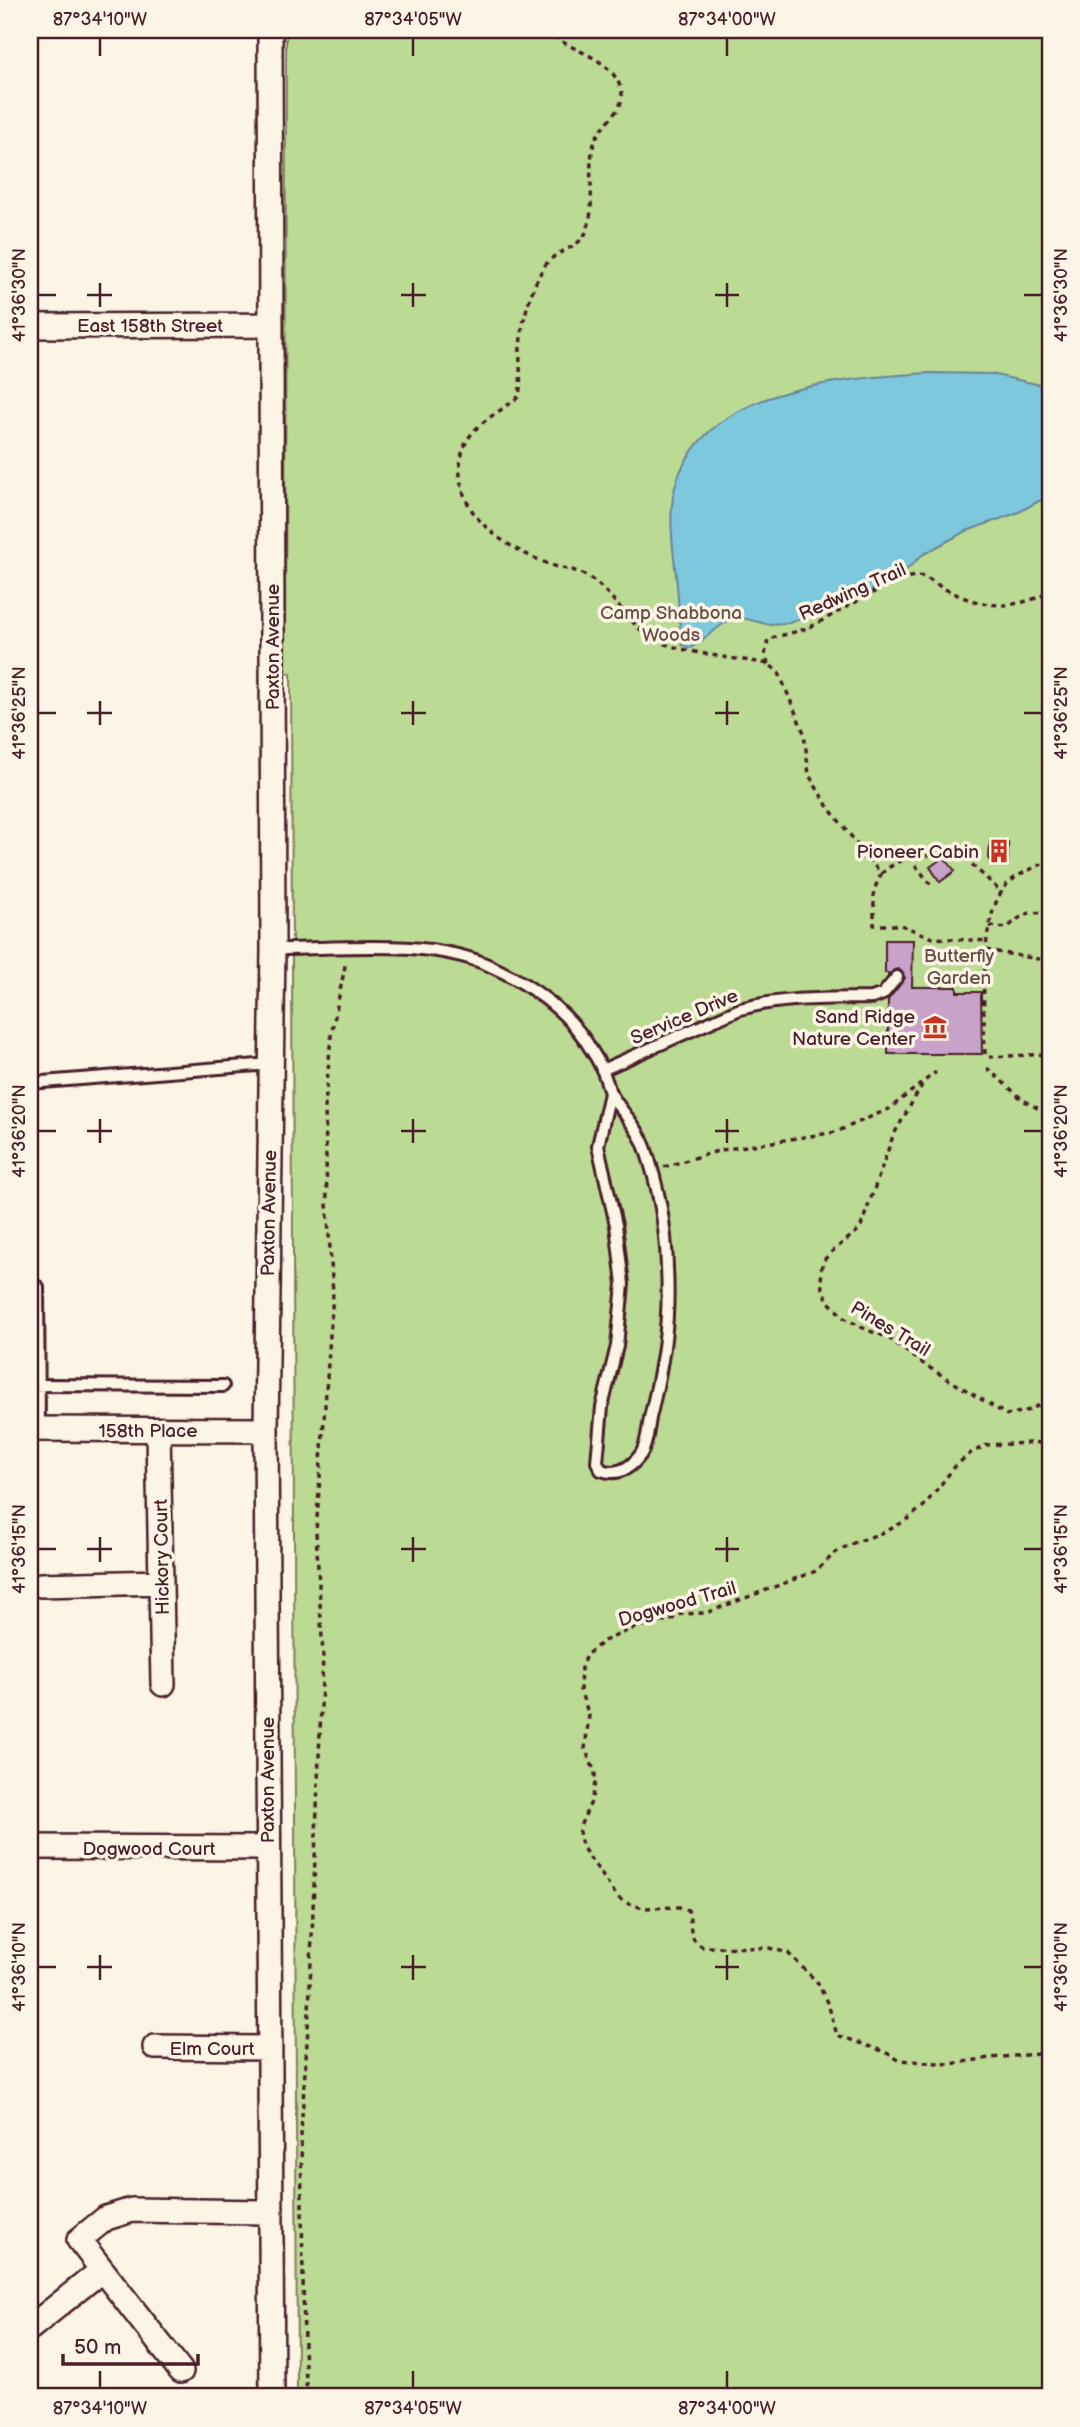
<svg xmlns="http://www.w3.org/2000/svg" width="1080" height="2427" viewBox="0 0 1080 2427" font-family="'Balsamiq Sans',sans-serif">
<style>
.green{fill:#bbda93;stroke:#827c5f;stroke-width:2}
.water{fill:#7ec8de;stroke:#698496;stroke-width:2}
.building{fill:#c9a2c9;stroke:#4a1f2b;stroke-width:2}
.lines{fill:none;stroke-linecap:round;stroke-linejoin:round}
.service-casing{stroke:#4a1f2b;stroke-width:16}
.minor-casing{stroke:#4a1f2b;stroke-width:28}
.path{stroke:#4a1f2b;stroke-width:3.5;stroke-dasharray:5 5;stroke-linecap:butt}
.service{stroke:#fcf5e5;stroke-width:10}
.minor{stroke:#fcf5e5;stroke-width:23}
.ticks{fill:none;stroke:#4a1f2b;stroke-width:2.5}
.labels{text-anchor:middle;stroke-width:7;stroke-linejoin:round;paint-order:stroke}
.street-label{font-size:19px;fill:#4a1f2b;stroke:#fcf5e5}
.park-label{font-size:19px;fill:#664e45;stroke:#fcf5e5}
.poi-label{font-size:19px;fill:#4a1f2b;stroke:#fcf5e5;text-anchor:end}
.neatline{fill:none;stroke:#4a1f2b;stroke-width:2.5}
.ticks-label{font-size:18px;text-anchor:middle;fill:#4a1f2b}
</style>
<rect width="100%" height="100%" fill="#fcf5e5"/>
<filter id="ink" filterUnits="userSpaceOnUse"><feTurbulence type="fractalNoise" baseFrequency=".0143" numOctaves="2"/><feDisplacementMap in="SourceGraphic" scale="14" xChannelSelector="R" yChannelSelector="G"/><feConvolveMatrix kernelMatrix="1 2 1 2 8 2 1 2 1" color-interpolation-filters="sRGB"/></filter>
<g filter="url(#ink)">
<path class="green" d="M286,30H1050V2397H297L291,673H285Z"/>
<path class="water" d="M929,373L991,374L1050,387V495L1019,512L964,532L922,555L897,579L825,611L789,623L766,624L735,616C719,625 707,638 691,648L682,645C679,625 679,606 677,586C674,552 666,513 677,480C711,384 846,379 929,373Z"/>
<path class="building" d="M990,842H1008V860H989Z
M944,857L955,871L940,882L930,867Z
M885,940H913L912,987H957V992H981L982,1054H888V1000L905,978L899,969L894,970L888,976V973H885Z"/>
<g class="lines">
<g class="service-casing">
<path id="service" d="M273,949C341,949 425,938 488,965C529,983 570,1012 592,1051C598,1060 603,1070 606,1080C608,1084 608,1090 611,1094C622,1113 638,1127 645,1147C658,1185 666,1228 667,1267C670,1324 663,1363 650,1418C648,1429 647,1445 641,1454C631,1468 618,1476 601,1470L597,1462L602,1407L617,1346L623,1284L616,1225L598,1146L610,1093
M602,1070L740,1009C783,997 827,999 872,998L883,994L897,977
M30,1083L270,1064
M30,1287H38L39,1429
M30,1385L223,1386"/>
</g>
<g class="minor-casing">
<path id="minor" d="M270,30L273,949L266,1430L272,2397
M30,326L270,325
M30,1429L266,1430
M158,1431L163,1684
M41,1585L161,1582
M30,1847L267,1848
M155,2047L269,2048
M30,2328L102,2270
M181,2371L79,2240L106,2218L132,2210L270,2212"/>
</g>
<path class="path" d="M546,30C569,52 607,54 620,86C630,109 601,122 595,141C585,169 597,202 587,230C579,251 556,248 544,267C530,290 522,321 520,348C519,364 522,380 519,396C504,410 482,419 470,436C462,447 459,463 460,476C464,524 513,551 554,566C563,569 572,569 580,573C608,585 622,616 646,634C670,653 737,658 769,664L779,673L804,733L809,775L828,807L881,874L874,890V925H901L933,938L987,941
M769,664L765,655L768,639C782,635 797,632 810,627C833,616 895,576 918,576C929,577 937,586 947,590C985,609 1012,610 1050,592
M909,857L932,886
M881,874C904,852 930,856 961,854L1002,893
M990,926L1007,928C1022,915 1031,907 1050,917
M986,950L1038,959L1050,957
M985,1054C984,1011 978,923 1004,888C1013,875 1037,867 1050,860
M989,1057L1050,1054
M987,1068L1023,1100L1050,1115
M922,1085L893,1136L860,1229L829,1254L822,1263L821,1284L828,1301L844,1318L867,1330L887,1337L925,1365L1007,1415L1030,1410L1050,1399
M664,1167L721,1150L836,1132L889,1109L936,1072
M1050,1442L987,1445L971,1453L956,1465L924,1506L905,1521L887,1531L851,1544L835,1553L816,1571L706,1613L681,1614L671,1620L636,1627L604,1641L586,1655L581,1668L580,1690L589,1715L585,1749L595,1772V1783L591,1802L581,1824L579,1835L583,1848L618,1898L627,1903L643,1908L679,1907L688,1910C693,1926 686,1938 703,1947L769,1948L788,1953L818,1983L829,2007L837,2035L885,2052L899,2060L950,2064L990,2058L1050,2053
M307,2397L304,2349L301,2132L309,2012L323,1656L316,1532L333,1293L327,1204L325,1106L331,1036L346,961
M604,2397L609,2395L627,2397"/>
<use href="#service" class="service"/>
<use href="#minor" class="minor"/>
</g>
</g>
<path class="ticks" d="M100,38V56M413,38V56M727,38V56M100,283V307M413,283V307M727,283V307M38,295H56M87,295H112M401,295H426M715,295H739M1024,295H1042M100,701V725M413,701V725M727,701V725M38,713H56M87,713H112M401,713H426M715,713H739M1024,713H1042M100,1119V1143M413,1119V1143M727,1119V1143M38,1131H56M87,1131H112M401,1131H426M715,1131H739M1024,1131H1042M100,1537V1562M413,1537V1562M727,1537V1562M38,1549H56M87,1549H112M401,1549H426M715,1549H739M1024,1549H1042M100,1955V1980M413,1955V1980M727,1955V1980M38,1967H56M87,1967H112M401,1967H426M715,1967H739M1024,1967H1042M100,2371V2388M413,2371V2388M727,2371V2388"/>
<defs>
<g id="building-bare" transform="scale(1.89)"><path d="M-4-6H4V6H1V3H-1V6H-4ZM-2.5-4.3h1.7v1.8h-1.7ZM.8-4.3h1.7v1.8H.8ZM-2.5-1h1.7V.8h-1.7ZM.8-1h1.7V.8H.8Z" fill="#c8321e" stroke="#fcf5e5" stroke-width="2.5" paint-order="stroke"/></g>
<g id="museum-bare" transform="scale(1.89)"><path d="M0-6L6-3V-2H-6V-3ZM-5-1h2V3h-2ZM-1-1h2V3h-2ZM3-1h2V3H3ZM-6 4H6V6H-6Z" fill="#c8321e" stroke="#fcf5e5" stroke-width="2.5" paint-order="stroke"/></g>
</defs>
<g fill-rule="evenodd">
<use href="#building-bare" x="999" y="851"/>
<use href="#museum-bare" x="935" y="1027"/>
</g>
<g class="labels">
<g class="street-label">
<text x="150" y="332">East 158th Street</text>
<text transform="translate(852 591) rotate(-24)" y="7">Redwing Trail</text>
<text transform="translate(272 647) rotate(-90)" y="7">Paxton Avenue</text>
<text transform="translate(684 1016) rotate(-23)" y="7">Service Drive</text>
<text transform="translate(268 1213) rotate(-89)" y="7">Paxton Avenue</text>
<text transform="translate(891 1328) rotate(31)" y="7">Pines Trail</text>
<text x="148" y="1437">158th Place</text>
<text transform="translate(161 1557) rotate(-91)" y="7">Hickory Court</text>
<text transform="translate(677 1603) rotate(-16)" y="7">Dogwood Trail</text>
<text transform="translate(267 1780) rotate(-90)" y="7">Paxton Avenue</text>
<text x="149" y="1855">Dogwood Court</text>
<text x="212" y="2055">Elm Court</text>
</g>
<g class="park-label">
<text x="671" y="619">Camp Shabbona<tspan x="671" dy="22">Woods</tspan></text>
<text x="959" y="962">Butterfly<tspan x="959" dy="22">Garden</tspan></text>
</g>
<g class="poi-label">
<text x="979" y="858">Pioneer Cabin</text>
<text x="915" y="1023">Sand Ridge<tspan x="915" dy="22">Nature Center</tspan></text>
</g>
</g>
<rect width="1080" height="2427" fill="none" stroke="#fcf5e5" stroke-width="77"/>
<path d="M63 2354v10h135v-10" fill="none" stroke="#4a1f2b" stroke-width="3.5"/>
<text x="74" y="2354" font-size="21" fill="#4a1f2b" stroke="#fcf5e5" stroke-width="5" paint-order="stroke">50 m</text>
<rect x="38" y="38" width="1004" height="2350" class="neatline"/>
<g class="ticks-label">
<text x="100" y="25">87°34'10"W</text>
<text x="413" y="25">87°34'05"W</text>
<text x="727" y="25">87°34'00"W</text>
<text transform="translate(19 295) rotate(-90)" y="6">41°36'30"N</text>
<text transform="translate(1061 295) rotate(-90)" y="6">41°36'30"N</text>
<text transform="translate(19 713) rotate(-90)" y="6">41°36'25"N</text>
<text transform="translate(1061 713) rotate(-90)" y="6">41°36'25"N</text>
<text transform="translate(19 1131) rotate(-90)" y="6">41°36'20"N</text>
<text transform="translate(1061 1131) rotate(-90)" y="6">41°36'20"N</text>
<text transform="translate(19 1549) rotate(-90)" y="6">41°36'15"N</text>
<text transform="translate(1061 1549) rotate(-90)" y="6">41°36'15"N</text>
<text transform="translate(19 1967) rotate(-90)" y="6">41°36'10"N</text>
<text transform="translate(1061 1967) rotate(-90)" y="6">41°36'10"N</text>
<text x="100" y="2414">87°34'10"W</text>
<text x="413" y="2414">87°34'05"W</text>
<text x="727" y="2414">87°34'00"W</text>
</g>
</svg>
